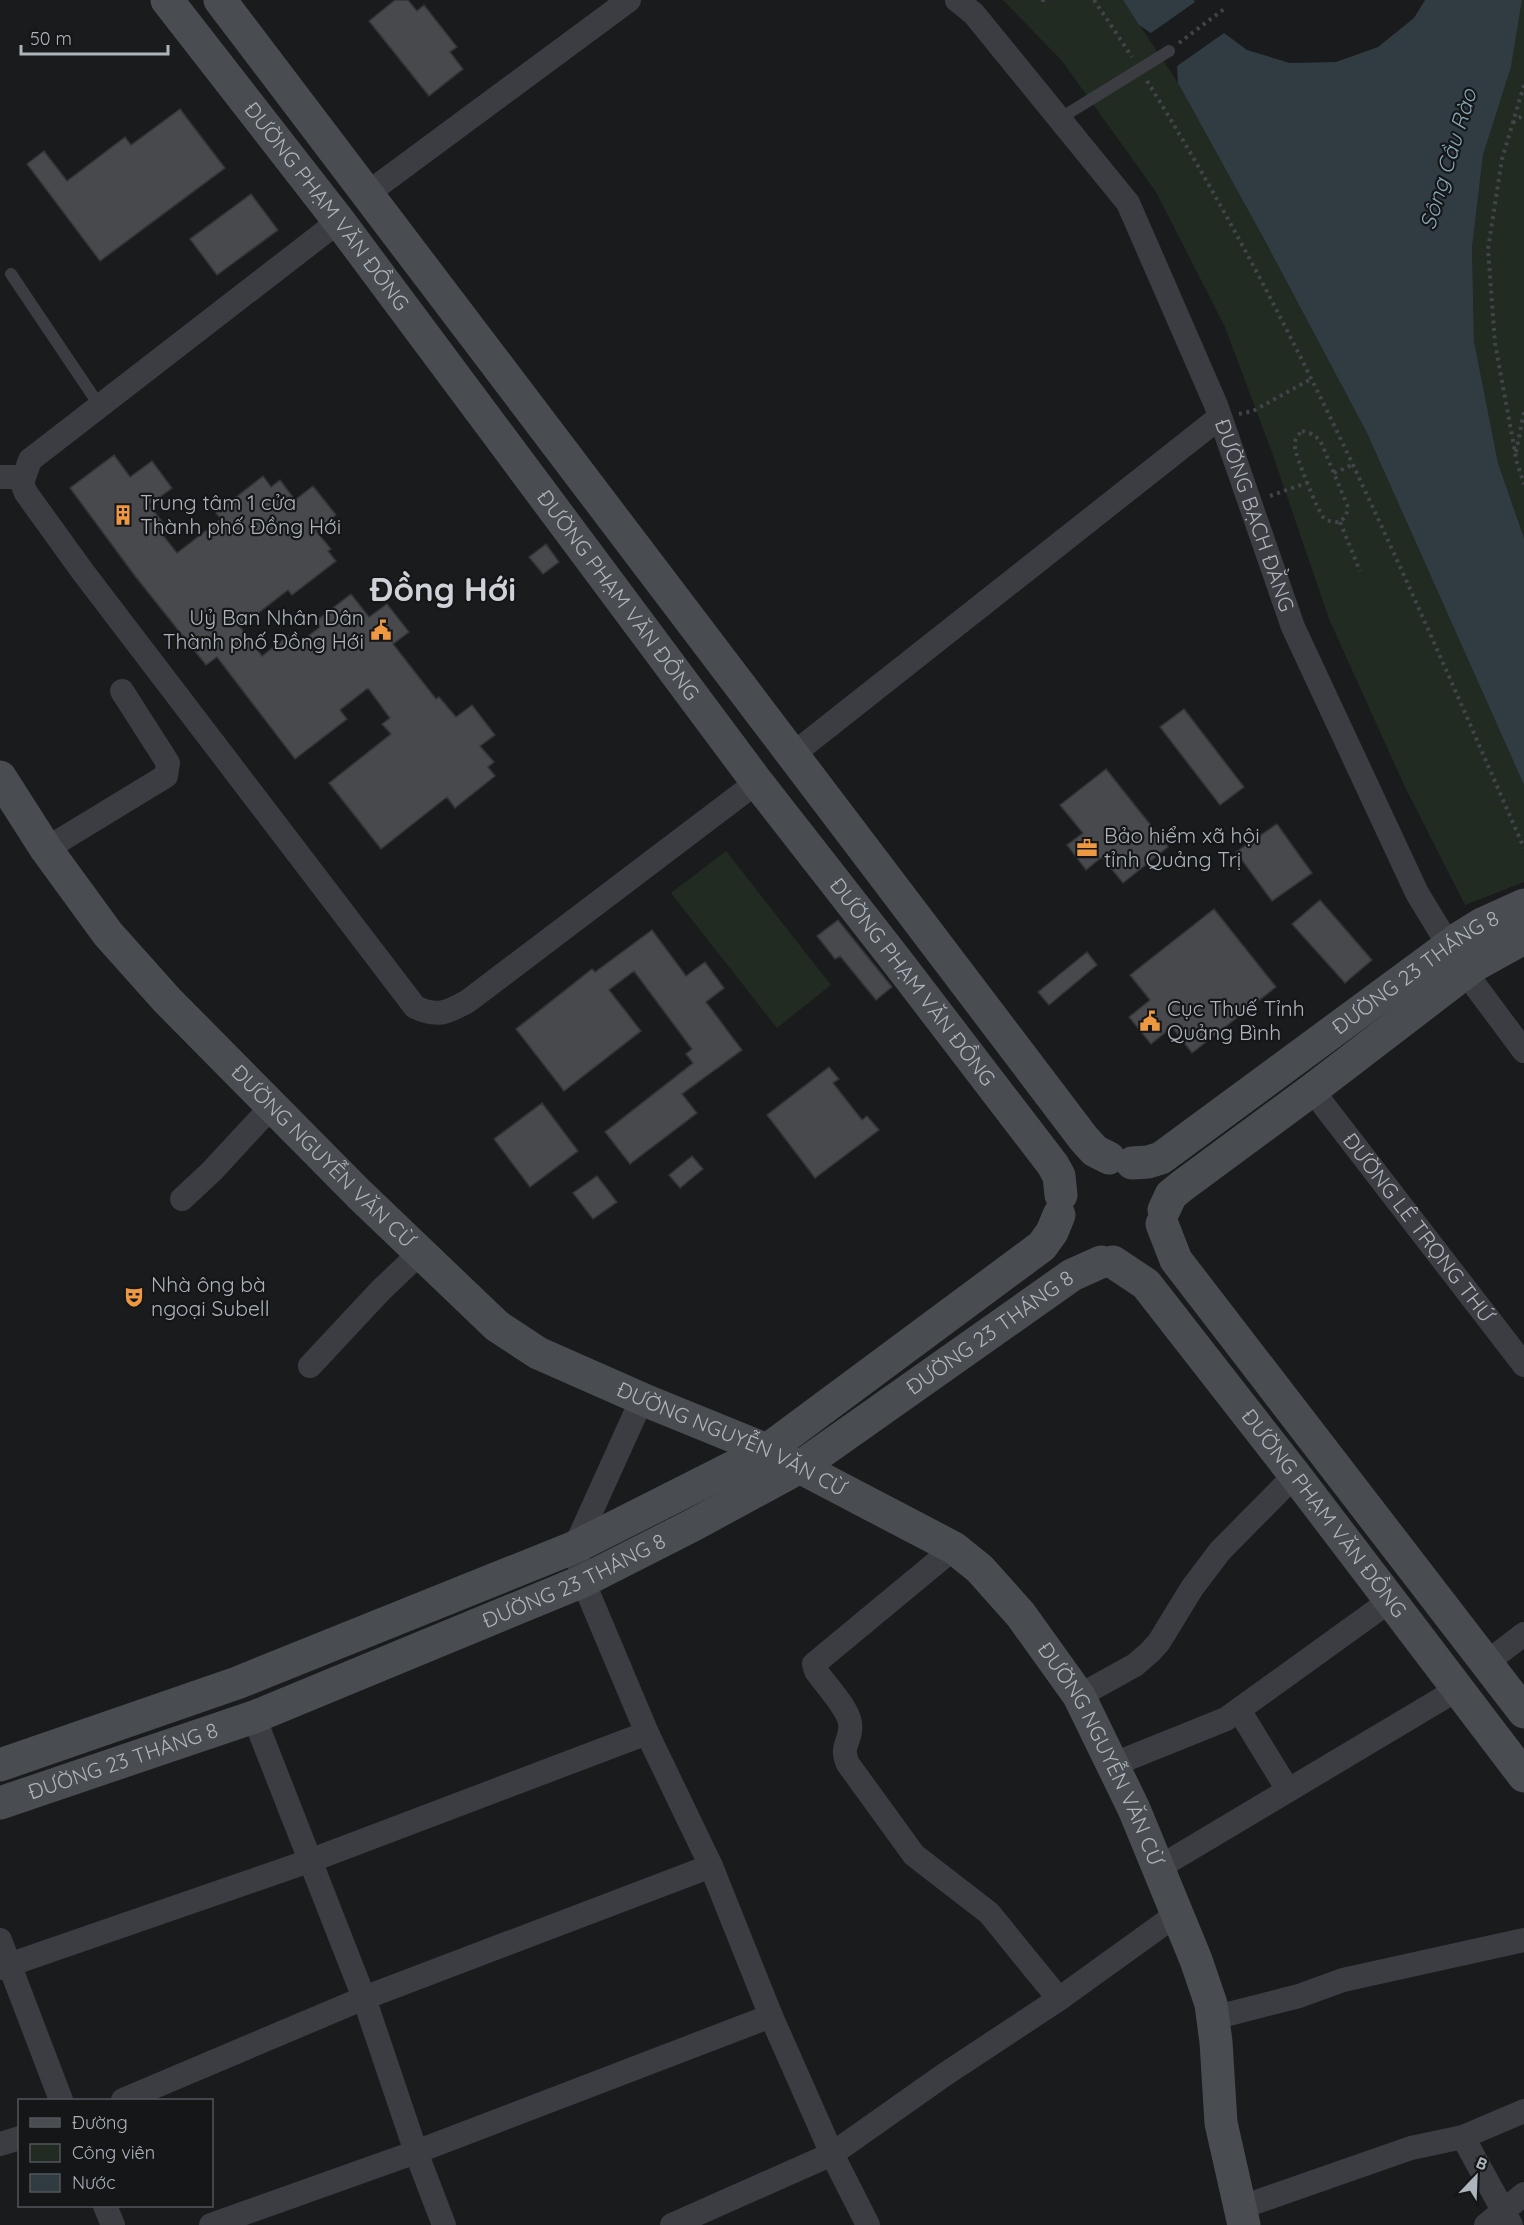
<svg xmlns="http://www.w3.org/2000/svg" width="1524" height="2225" viewBox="0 0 1524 2225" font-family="Quicksand,sans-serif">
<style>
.green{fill:#222b22}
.water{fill:#303c41}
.building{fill:#47494d;stroke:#343539;stroke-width:1.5}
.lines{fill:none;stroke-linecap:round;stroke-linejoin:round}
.path{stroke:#414549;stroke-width:4;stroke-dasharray:3 4.5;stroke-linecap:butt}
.lane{stroke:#3b3d42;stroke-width:12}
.street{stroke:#3b3d42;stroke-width:24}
.secondary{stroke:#494d52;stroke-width:33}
.labels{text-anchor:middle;stroke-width:4.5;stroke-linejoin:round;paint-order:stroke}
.street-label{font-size:21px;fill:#adb4bc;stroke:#151618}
.poi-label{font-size:21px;fill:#adb4bc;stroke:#151618;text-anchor:start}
.water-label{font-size:22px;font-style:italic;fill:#86a6b5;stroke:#151618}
.town-label{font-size:33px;font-weight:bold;fill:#ced2d8;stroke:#151618}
</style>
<rect width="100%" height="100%" fill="#1a1b1d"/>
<path class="green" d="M1003,0H1123L1178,83L1264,239L1367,433L1524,785V882L1465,905L1405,787L1329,619L1274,458L1225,327L1156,192L1062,61Z
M1522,0H1524V538L1498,463L1474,341L1472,248L1483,155L1511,67Z
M726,851L831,985L777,1028L671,893Z"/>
<path class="water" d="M1123,0H1194L1195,2L1151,33L1139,25Z
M1425,0H1522L1511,67L1483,155L1472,248L1474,341L1498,463L1524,538V785L1367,433L1264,239L1178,83L1177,66L1224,33L1247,50L1290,63L1336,62L1378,47L1414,18Z"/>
<path class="building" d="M395,0H408L417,11L424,5L457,47L450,52L463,69L429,96L369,21Z
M180,109L225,168L100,261L27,164L44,151L67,181L125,137L131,145Z
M251,194L278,230L217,275L190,239Z
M114,455L130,477L152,461L172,488L149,505L164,524L158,529L177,553L221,519L216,513L263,476L271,487L280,480L295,500L313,486L336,515L316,531L331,549L328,551L336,561L292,595L288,590L240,627L262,656L288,636L295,646L320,627L316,621L351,594L369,617L387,604L409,632L393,644L436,699L439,697L456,717L472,705L495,735L480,746L494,762L488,767L495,776L455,808L447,797L381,849L329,783L391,734L382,724L390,718L368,688L340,710L347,719L295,759L217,657L206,665L135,576L70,488Z
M546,544L559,562L543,574L529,557Z
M1184,709L1244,787L1220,805L1160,727Z
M1106,769L1168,847L1123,883L1102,857L1086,870L1067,845L1083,833L1060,805Z
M1277,824L1312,873L1272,901L1236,852Z
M1320,900L1372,960L1345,983L1292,924Z
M1214,909L1276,987L1192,1053L1172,1027L1151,1044L1129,1017L1150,1000L1130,975Z
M838,920L892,987L876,1000L840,956L835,959L817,936Z
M652,930L686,976L705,962L724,988L706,1002L742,1050L682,1094L697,1113L630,1164L605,1132L693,1063L686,1054L692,1049L634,971L609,990L641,1031L564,1091L516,1029L592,969L595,972Z
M1087,952L1097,965L1049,1005L1038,992Z
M829,1067L839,1079L833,1083L862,1120L867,1116L879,1130L815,1178L767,1115Z
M542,1103L578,1151L530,1187L494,1139Z
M692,1156L703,1169L680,1188L669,1175Z
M597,1176L617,1202L593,1219L573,1193Z"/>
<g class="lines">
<path class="path" d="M1043,0V2
M1094,0L1132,57
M1179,43L1224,9
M1147,81C1298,323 1410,587 1524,848
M1524,85L1502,159L1488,249L1495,343L1517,463L1524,484
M1513,123L1524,114
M1239,414L1253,411L1311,379
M1302,431L1312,434L1320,440L1348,507L1346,516L1340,522C1334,522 1328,522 1323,517C1318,511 1295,455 1295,447C1294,440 1297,436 1302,431Z
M1516,452L1524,412
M1334,473L1352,465
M1270,496L1309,482
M1340,522L1360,571"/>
<path class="lane" d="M1059,119L1169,51
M11,274L99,405"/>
<g class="street">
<path id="s1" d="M957,0L974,14L1128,203L1216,405L1293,627L1417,893L1465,972L1524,1051"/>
<path d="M368,193L629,0"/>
<path d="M339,221L30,460L22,483L26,493L83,572L415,1007C438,1018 448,1012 468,1001L757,782"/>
<path d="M0,477H23"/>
<path d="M792,755L1220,417"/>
<path d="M46,849L166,776L168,763L122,691"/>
<path id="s2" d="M1312,1090L1524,1365"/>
<path d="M182,1199L212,1171L272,1106"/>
<path d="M310,1366L381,1290L420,1253"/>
<path d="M642,1399L575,1547L583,1581L647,1733L711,1866L771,2016L832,2154L868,2225"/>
<path d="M954,1548L814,1664L816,1671C825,1684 848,1708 850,1723C853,1740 839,1745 848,1764L914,1855L989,1913L1059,1999"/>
<path d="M1486,1663L1524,1634"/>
<path d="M1079,1696L1135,1665L1150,1652L1159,1642L1192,1588L1220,1551L1295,1475"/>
<path d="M1239,1710L1288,1790"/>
<path d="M254,1717L364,1998L416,2152L444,2225"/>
<path d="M1112,1765L1226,1719L1391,1600"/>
<path d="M1158,1868L1458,1689"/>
<path d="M0,1940L61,2100"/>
<path d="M0,1968L312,1860L647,1733"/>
<path d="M1213,2018L1299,1996L1343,1980L1524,1940"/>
<path d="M123,2100L364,1998L711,1866"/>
<path d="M1463,2137L1511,2225"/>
<path d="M0,2144L20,2138"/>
<path d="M105,2206L113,2225"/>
<path d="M1239,2208L1411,2148L1463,2137L1524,2111"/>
<path d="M211,2225L416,2152L771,2016"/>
<path d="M672,2225L832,2154L944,2075L1059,1999L1177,1914"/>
<path d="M1486,2225L1524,2194"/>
</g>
<g class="secondary">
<path id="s3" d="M167,0L339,221L757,782L896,960L1053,1165L1059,1176L1061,1195"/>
<path d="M220,0L1084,1139L1095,1151L1109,1158"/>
<path id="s4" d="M0,777L46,849L108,934L167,1000L359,1194L497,1326L538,1353L649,1402L767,1450L954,1548L980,1569L1021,1615L1079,1696L1134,1809L1196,1960L1211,2004L1216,2042L1221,2123L1244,2225"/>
<path id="s5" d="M1132,1163L1148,1162L1161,1158L1461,937L1482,924L1524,905"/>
<path d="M1164,1210L1171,1195L1182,1186L1312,1090L1475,965L1524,938"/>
<path d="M1162,1224L1176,1260L1524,1712"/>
<path id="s6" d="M1113,1262L1146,1284L1295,1475L1524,1776"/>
<path d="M0,1765L237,1683L575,1547L767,1450L1042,1246L1052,1232L1059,1215"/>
<path id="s7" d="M0,1803L254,1717L583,1581L695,1524L800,1467L1072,1275L1101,1262"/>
</g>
</g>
<defs>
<g id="building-bare" transform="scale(1.62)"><path d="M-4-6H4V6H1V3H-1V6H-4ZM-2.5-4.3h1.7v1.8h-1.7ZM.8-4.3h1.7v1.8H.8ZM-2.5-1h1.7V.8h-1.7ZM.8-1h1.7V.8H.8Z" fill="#ee9941" stroke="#151618" stroke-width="2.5" paint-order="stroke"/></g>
<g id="civic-bare" transform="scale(1.62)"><path d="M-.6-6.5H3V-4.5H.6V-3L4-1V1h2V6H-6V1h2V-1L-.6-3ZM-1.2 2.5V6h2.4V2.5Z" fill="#ee9941" stroke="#151618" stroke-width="2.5" paint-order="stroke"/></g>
<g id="office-bare" transform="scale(1.62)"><path d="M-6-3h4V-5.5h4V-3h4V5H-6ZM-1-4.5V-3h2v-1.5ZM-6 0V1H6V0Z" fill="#ee9941" stroke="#151618" stroke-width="2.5" paint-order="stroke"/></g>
<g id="theatre-bare" transform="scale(1.62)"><path d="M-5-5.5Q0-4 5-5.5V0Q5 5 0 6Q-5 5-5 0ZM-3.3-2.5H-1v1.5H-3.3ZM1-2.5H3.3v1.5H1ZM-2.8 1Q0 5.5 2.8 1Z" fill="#ee9941" stroke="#151618" stroke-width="2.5" paint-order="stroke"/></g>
</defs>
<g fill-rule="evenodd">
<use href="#building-bare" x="123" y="515"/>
<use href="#civic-bare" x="381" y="630"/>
<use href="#office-bare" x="1087" y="848"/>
<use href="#civic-bare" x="1150" y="1021"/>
<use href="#theatre-bare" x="134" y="1297"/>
</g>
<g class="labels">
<g class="street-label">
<text dy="7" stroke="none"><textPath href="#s3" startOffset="261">ĐƯỜNG PHẠM VĂN ĐỒNG</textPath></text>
<text dy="7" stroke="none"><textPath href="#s1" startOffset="603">ĐƯỜNG BẠCH ĐẰNG</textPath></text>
<text dy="7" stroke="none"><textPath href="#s3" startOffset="747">ĐƯỜNG PHẠM VĂN ĐỒNG</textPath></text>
<text dy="7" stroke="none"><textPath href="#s5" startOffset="345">ĐƯỜNG 23 THÁNG 8</textPath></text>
<text dy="7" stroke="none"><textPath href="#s3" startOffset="1233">ĐƯỜNG PHẠM VĂN ĐỒNG</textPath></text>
<text dy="7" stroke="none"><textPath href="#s4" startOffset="500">ĐƯỜNG NGUYỄN VĂN CỪ</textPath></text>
<text dy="7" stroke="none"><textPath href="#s2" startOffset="174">ĐƯỜNG LÊ TRỌNG THỨ</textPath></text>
<text dy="7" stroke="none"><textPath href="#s7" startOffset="1102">ĐƯỜNG 23 THÁNG 8</textPath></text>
<text dy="7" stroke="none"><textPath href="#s4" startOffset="1004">ĐƯỜNG NGUYỄN VĂN CỪ</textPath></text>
<text dy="7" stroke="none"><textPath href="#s6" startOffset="330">ĐƯỜNG PHẠM VĂN ĐỒNG</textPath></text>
<text dy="7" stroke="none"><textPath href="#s7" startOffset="616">ĐƯỜNG 23 THÁNG 8</textPath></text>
<text dy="7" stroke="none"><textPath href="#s4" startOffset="1508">ĐƯỜNG NGUYỄN VĂN CỪ</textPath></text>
<text dy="7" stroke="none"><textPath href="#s7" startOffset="130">ĐƯỜNG 23 THÁNG 8</textPath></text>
</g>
<g class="poi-label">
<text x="140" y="510">Trung tâm 1 cửa<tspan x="140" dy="24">Thành phố Đồng Hới</tspan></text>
<text x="364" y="625" text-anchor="end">Uỷ Ban Nhân Dân<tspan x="364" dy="24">Thành phố Đồng Hới</tspan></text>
<text x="1104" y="843">Bảo hiểm xã hội<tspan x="1104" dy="24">tỉnh Quảng Trị</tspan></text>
<text x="1167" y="1016">Cục Thuế Tỉnh<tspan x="1167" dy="24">Quảng Bình</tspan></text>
<text x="151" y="1292">Nhà ông bà<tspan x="151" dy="24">ngoại Subell</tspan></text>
</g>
<g class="water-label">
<text transform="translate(1448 159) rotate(-73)" y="8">Sông Cầu Rào</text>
</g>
<g class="town-label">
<text x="443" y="601">Đồng Hới</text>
</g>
</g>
<rect x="18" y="2099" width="195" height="108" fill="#151618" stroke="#52555a" stroke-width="1.5"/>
<rect x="30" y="2118" width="30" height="9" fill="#494d52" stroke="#52555a" stroke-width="1.5"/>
<text x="72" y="2129" font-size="18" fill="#adb4bc">Đường</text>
<rect x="30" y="2144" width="30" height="18" fill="#222b22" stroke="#52555a" stroke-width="1.5"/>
<text x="72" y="2159" font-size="18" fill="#adb4bc">Công viên</text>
<rect x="30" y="2174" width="30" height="18" fill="#303c41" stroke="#52555a" stroke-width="1.5"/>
<text x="72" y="2189" font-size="18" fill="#adb4bc">Nước</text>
<g transform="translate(1476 2177) rotate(23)" stroke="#151618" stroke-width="4.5" paint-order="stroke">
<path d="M0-4.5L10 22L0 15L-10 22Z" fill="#adb4bc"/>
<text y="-9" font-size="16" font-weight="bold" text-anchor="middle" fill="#adb4bc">B</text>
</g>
<path d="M21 45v9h147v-9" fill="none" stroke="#adb4bc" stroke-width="3"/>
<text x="30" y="45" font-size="18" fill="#adb4bc" stroke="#151618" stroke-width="4.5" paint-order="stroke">50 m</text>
</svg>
